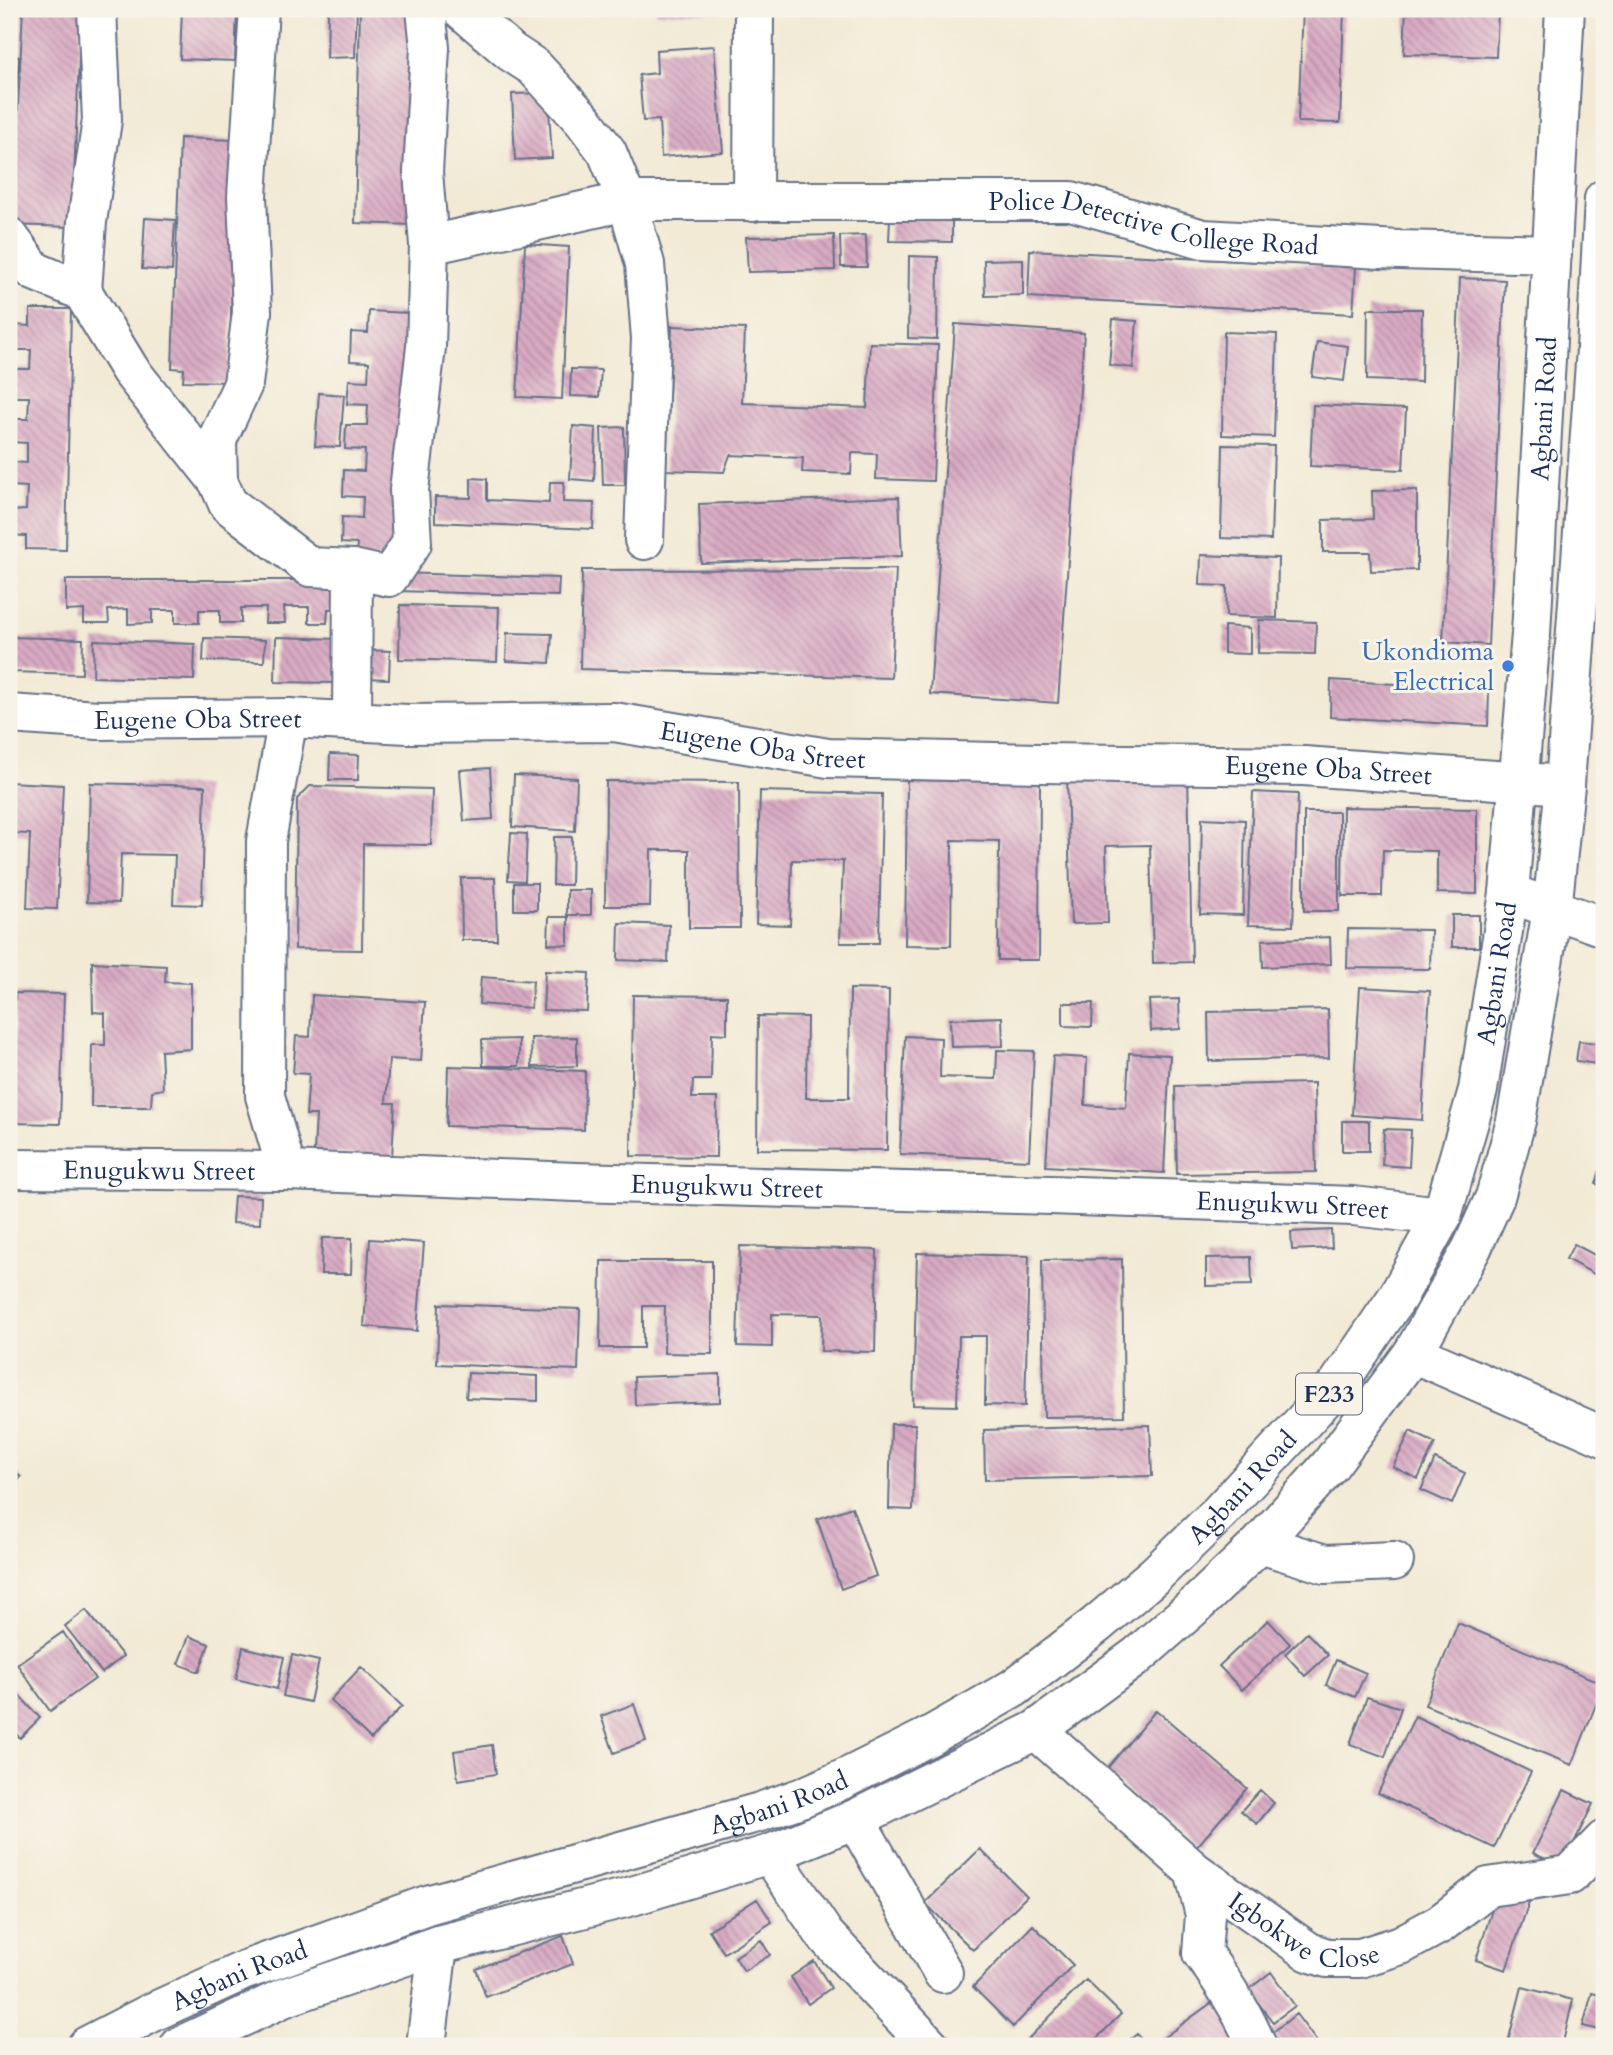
<svg xmlns="http://www.w3.org/2000/svg" width="1613" height="2055" viewBox="0 0 1613 2055" font-family="Cardo,serif">
<style>
.building{fill:url(#building-back-hatch)}
.lines{fill:none;stroke-linecap:round;stroke-linejoin:round}
.minor-casing{stroke:#667088;stroke-width:42}
.major-casing{stroke:#667088;stroke-width:42}
.minor{stroke:#fff;stroke-width:38}
.major{stroke:#fff;stroke-width:38}
.shop-dot{fill:#3f7fe0;stroke:#f7f3e8;stroke-width:2.5}
.labels{text-anchor:middle;stroke-width:6;stroke-linejoin:round;paint-order:stroke}
.shield{fill:#f7f3e8;stroke:#5d6a87;stroke-width:2}
.shield-label{font-size:24px;font-weight:bold;fill:#1b2f5e}
.street-label{font-size:26px;fill:#1b2f5e;stroke:#f7f3e8}
.shop-label{font-size:26px;fill:#366cbe;stroke:#f7f3e8;text-anchor:end}
</style>
<defs>
<pattern id="building-back-hatch" width="6" height="6" patternUnits="userSpaceOnUse" patternTransform="scale(1.75)"><rect width="6" height="6" fill="#d9aac3"/><path d="M-1 5l2 2M0 0l6 6M5-1l2 2" fill="none" stroke="#af8ba2"/></pattern>
</defs>
<rect width="100%" height="100%" fill="#f7f3e8"/>
<filter id="ink" filterUnits="userSpaceOnUse"><feTurbulence type="fractalNoise" baseFrequency=".0143" numOctaves="2"/><feDisplacementMap in="SourceGraphic" scale="14" xChannelSelector="R" yChannelSelector="G"/><feConvolveMatrix kernelMatrix="1 2 1 2 8 2 1 2 1" color-interpolation-filters="sRGB"/></filter>
<filter id="wash" filterUnits="userSpaceOnUse"><feTurbulence type="fractalNoise" baseFrequency=".00686" numOctaves="4" result="noise"/><feDisplacementMap in="SourceGraphic" scale="28" xChannelSelector="R" yChannelSelector="G"/><feGaussianBlur stdDeviation="1.57" result="paint"/><feColorMatrix in="noise" values="0 0 0 0 0 0 0 0 0 0 0 0 0 0 0 0 0 1.4 0 .05"/><feComposite in="paint" operator="in"/></filter>
<g filter="url(#wash)">
<rect width="100%" height="100%" fill="#f2ead5"/>
<g id="blocks">
<path class="building" d="M23,9H81L72,227L12,225Z
M182,9H237L235,61L180,59Z
M357,9L355,57L327,58L328,10Z
M360,9H420L414,225L355,223Z
M656,9H730V11L656,13Z
M1303,9H1344L1340,123L1298,122Z
M1406,9H1498L1496,57L1404,54Z
M714,46L723,152L661,157L659,120L643,121L639,75L657,73L656,50Z
M9,56L19,57L14,118H9Z
M548,93L552,158L515,160L512,94Z
M180,138L236,140L229,382L183,381L184,369L172,368Z
M145,218L175,220L172,271L142,269Z
M890,219H952V242L889,241Z
M834,235L835,270L748,272L746,237Z
M866,235L867,267H841L840,236Z
M525,244L569,247L562,399L517,397Z
M1030,250L1356,267L1353,314L1028,297Z
M909,256L938,257L937,339L908,338Z
M1023,259V295L985,296L984,260Z
M1460,278L1505,280L1488,645L1443,642Z
M30,309H71L66,550L26,549V536L9,535L10,511L26,510L27,487L11,486L12,462L27,463V443L12,442L13,419H28L29,397H13V369H30L31,350H14V325L30,326Z
M1368,309H1422L1421,382L1367,380Z
M369,311L409,313L396,559L356,557L357,544L341,543L342,517L362,518L363,497L343,496L344,470L364,471L365,450L345,449L346,425H367L368,405L347,404L349,380L368,381L369,362L350,361L351,332L368,333Z
M1113,319L1137,321L1133,368L1109,365Z
M955,324L1084,333L1058,703L930,694Z
M672,326L745,329L742,403L867,408L870,343L938,345L933,481L876,479L877,454L852,453L851,474L802,472L803,458L730,455L724,472L666,470Z
M1224,332L1277,334L1274,437L1222,435Z
M1317,342L1348,346L1344,381L1312,377Z
M571,369L601,370L599,397L570,396Z
M319,393L344,395L340,447L315,446Z
M1313,405L1406,409L1403,470L1310,466Z
M573,426L596,428L594,481L570,479Z
M624,427L625,485H603L601,428Z
M1223,445L1274,446L1271,540L1221,538Z
M471,478L487,479V500L549,503L550,482H564L563,502L594,503L593,529L435,522V497L471,498Z
M1417,490V570L1371,571L1370,552H1323V520L1373,519L1372,491Z
M899,497L902,556L701,563L699,504Z
M1201,555L1278,558L1277,618L1226,616L1227,586L1200,585Z
M896,569L891,678L580,669L582,570Z
M398,573L559,578L558,596L398,591Z
M66,580H343L342,609H328L327,623H309V607H284L285,623H265L266,608H241V623H220V610H199V623H175V610H152V623L128,624V609L108,610L109,623H84V610L66,611Z
M400,605L499,607L497,662L399,659Z
M1259,620L1316,622L1315,654L1258,653Z
M1224,626L1250,628V654L1224,653Z
M507,633L552,634L550,663L506,661Z
M9,637L83,639L82,674L9,672Z
M276,637L339,639L337,683L275,682Z
M204,638L265,640L264,662L203,661Z
M94,640L195,644L194,680L93,677Z
M365,650L390,651L389,679L364,678Z
M1331,680L1489,690L1488,726L1330,717Z
M330,754L359,755L358,780H329Z
M490,768L493,819L464,821L460,770Z
M1188,774L1192,962L1153,963L1150,845L1106,846L1108,923L1071,924L1067,777Z
M514,775L577,778L575,831L512,827Z
M907,780L1040,782L1039,960H998L999,841L952,840L951,946L905,945Z
M606,781L739,782L740,928H689V850H651L650,906H605Z
M9,782L63,785L57,909L27,908L30,834L9,833Z
M90,783L205,786L202,905L173,904L175,855L121,854L119,903L87,902Z
M310,786L432,789L431,845L363,844L362,950L295,949L297,799Z
M760,791L882,794L879,943H840L843,861L792,860L790,925L756,924Z
M1253,792L1298,794L1293,926L1248,925Z
M1343,807L1477,809V894L1437,893V851L1383,850L1382,896H1342Z
M1304,812H1339V911H1304Z
M1202,818L1245,820L1243,915L1200,914Z
M511,833L527,834L525,881L508,880Z
M554,837H572L571,885H553Z
M461,878H495L497,940H462Z
M514,883H537V910H514Z
M567,890H591V915H567Z
M1452,915H1479V947H1452Z
M549,917H568V945L548,944Z
M619,923L669,925L668,962L618,960Z
M1348,929L1431,930L1430,969L1347,968Z
M1330,937L1331,964L1263,967L1262,940Z
M92,962L166,966L165,982L191,983V1049L161,1051L163,1089L152,1091L151,1107H91L92,1045H105V1013L93,1012Z
M545,971L589,973L587,1011L543,1010Z
M481,977L533,981L531,1008L479,1004Z
M1360,987L1430,991L1422,1120L1352,1115Z
M850,989L889,990L887,1150L757,1149L758,1016L807,1017L806,1098H849Z
M15,993L64,994L60,1124L9,1123V1056H13Z
M312,995L425,1002L421,1061L389,1059L386,1103H395L392,1157L314,1152L316,1115H306L309,1074L293,1073L296,1036L310,1037Z
M633,995L727,996V1034L712,1033L711,1080H693L692,1098H717L716,1157L631,1156Z
M1179,999L1180,1029L1151,1031L1149,1000Z
M1063,1003H1093L1092,1027L1063,1026Z
M1328,1009L1329,1058L1209,1061L1208,1012Z
M1002,1017L1003,1046L951,1047L950,1019Z
M905,1036L941,1038L940,1077L996,1079L997,1050L1034,1051L1029,1160L900,1154Z
M577,1037V1066L532,1067L531,1038Z
M519,1039V1066H483L482,1040Z
M1579,1041L1604,1044V1065L1576,1061Z
M1129,1053L1170,1055L1164,1173L1046,1166L1053,1056L1087,1058L1085,1105L1126,1108Z
M448,1066L585,1071L584,1130L446,1126Z
M1314,1083L1316,1172L1177,1174L1175,1086Z
M1342,1121H1369V1151H1342Z
M1384,1129L1411,1130L1409,1167L1382,1165Z
M1604,1156V1187L1596,1184Z
M234,1196L261,1197L260,1224L232,1223Z
M1331,1230L1332,1248L1292,1250L1291,1232Z
M322,1238H352L351,1274H321Z
M370,1239L424,1243L417,1331L364,1326Z
M1574,1244L1604,1260L1596,1275L1566,1259Z
M740,1246L877,1250L875,1352L821,1351L822,1315L772,1314V1347L737,1346Z
M917,1253L1029,1256L1025,1406L985,1405L986,1336H959L957,1406L913,1405Z
M1251,1257L1252,1285L1206,1286V1258Z
M1122,1259L1124,1416L1044,1417L1042,1260Z
M601,1261H712V1354L664,1353L665,1306H643V1348H600Z
M439,1304L580,1309L578,1370L437,1364Z
M468,1373L538,1376V1401L466,1398Z
M720,1374V1402L635,1405L634,1377Z
M891,1424H915L913,1510L889,1509Z
M1150,1425L1152,1476L985,1480L984,1430Z
M1410,1431L1435,1443L1418,1479L1393,1467Z
M1435,1459L1465,1473L1452,1504L1421,1490Z
M9,1466L21,1477L9,1490Z
M852,1507L876,1576L841,1589L817,1519Z
M86,1610L123,1656L102,1673L65,1626Z
M1268,1620L1290,1644L1242,1690L1219,1666Z
M1458,1623L1604,1684L1572,1765L1425,1705Z
M63,1632L95,1679L50,1711L17,1664Z
M1307,1633L1328,1655L1305,1676L1285,1654Z
M189,1636L209,1644L199,1672L178,1664Z
M243,1647L284,1657L277,1689L236,1679Z
M292,1655L319,1661L310,1702L283,1696Z
M1336,1660L1366,1673L1355,1697L1326,1685Z
M361,1667L402,1706L371,1739L330,1700Z
M9,1684L40,1718L20,1738L9,1726Z
M1367,1697L1401,1708L1385,1757L1350,1744Z
M634,1704L646,1741L614,1753L601,1716Z
M1156,1710L1247,1788L1195,1849L1105,1771Z
M1415,1716L1531,1772L1494,1848L1378,1793Z
M492,1745L496,1774L458,1780L454,1751Z
M1260,1790L1274,1803L1257,1824L1241,1811Z
M1564,1790L1593,1804L1562,1867L1533,1853Z
M980,1849L1027,1896L973,1950L925,1903Z
M1500,1885L1531,1896L1506,1970L1476,1960Z
M757,1899L772,1922L724,1953L709,1930Z
M1033,1925L1073,1965L1013,2027L973,1987Z
M563,1936L573,1964L486,1997L476,1969Z
M761,1940L770,1955L744,1971L735,1957Z
M814,1961L831,1988L808,2004L791,1977Z
M1271,1972L1295,2006L1273,2022L1248,1990Z
M1086,1980L1121,2014L1089,2046H1021Z
M1522,1987L1573,2000L1562,2046H1507Z
M1592,1993L1604,1996V2031L1583,2026Z
M1221,1996L1258,2046H1159L1156,2043Z
M1296,2014L1320,2046H1282L1272,2033Z
M1137,2034L1146,2046H1122Z"/>
</g>
</g>
<g filter="url(#ink)">
<use href="#blocks" fill-opacity="0" stroke="#667088" stroke-width="2"/>
<g class="lines">
<g class="minor-casing">
<g id="minor">
<path d="M461,9L511,52L534,67L583,120L607,152L627,201L645,264L651,338L644,540"/>
<path d="M753,202L754,9"/>
<path d="M9,237L34,271L82,291L130,370L218,481L228,504L310,567L353,569L352,721"/>
<path id="s1" d="M429,245L627,201H1071L1203,239L1399,250L1552,254"/>
<path d="M82,291L87,222L102,120L97,9"/>
<path d="M218,481L217,440L243,384L252,312L247,196L259,9"/>
<path d="M353,569L389,577L412,543L409,490L426,347L429,245L423,172L430,48L426,9"/>
<path id="s2" d="M9,714L98,720L288,718L408,724L614,722L828,758L1039,763L1304,766L1565,785"/>
<path d="M1509,893L1604,927"/>
<path id="s3" d="M9,1169L287,1171L576,1182L1050,1195L1353,1206L1442,1216"/>
<path d="M287,1171L265,1096L266,841L288,718"/>
<path d="M1413,1353L1604,1437"/>
<path d="M1260,1544L1325,1564L1394,1561"/>
<path id="s4" d="M1036,1730L1194,1871L1309,1952L1327,1958H1360L1401,1945L1440,1924L1488,1887L1570,1875L1604,1840"/>
<path d="M855,1819L943,1973"/>
<path d="M770,1854L825,1935L930,2046"/>
<path d="M1194,1871L1205,1915L1202,1953C1224,1983 1243,2012 1257,2046"/>
<path d="M426,2046L438,1945"/>
</g>
</g>
<g class="major-casing">
<g id="major">
<path id="s5" d="M87,2046L153,2012L245,1970L427,1905L760,1812L803,1797L846,1778L930,1736L1014,1688L1096,1625L1156,1574L1219,1513L1338,1384L1398,1296L1442,1216L1478,1090L1509,893L1531,634L1565,9"/>
<path d="M180,2046L283,1998L438,1945L629,1897L770,1854L855,1819L1036,1730L1137,1656L1198,1603L1260,1544L1330,1465L1413,1353L1472,1248L1495,1197L1516,1121L1552,910L1565,785L1596,349L1604,199"/>
</g>
</g>
<use href="#minor" class="minor"/>
<use href="#major" class="major"/>
</g>
</g>
<circle class="shop-dot" cx="1508" cy="666" r="7"/>
<g class="labels">
<rect class="shield" x="1296" y="1373.5" width="66" height="41" rx="5"/>
<g class="shield-label">
<text x="1329" y="1402">F233</text>
</g>
<g class="street-label">
<text dy="9" stroke="none"><textPath href="#s1" startOffset="732">Police Detective College Road</textPath></text>
<text dy="9" stroke="none"><textPath href="#s5" startOffset="2457">Agbani Road</textPath></text>
<text dy="9" stroke="none"><textPath href="#s2" startOffset="189">Eugene Oba Street</textPath></text>
<text dy="9" stroke="none"><textPath href="#s2" startOffset="756">Eugene Oba Street</textPath></text>
<text dy="9" stroke="none"><textPath href="#s2" startOffset="1323">Eugene Oba Street</textPath></text>
<text dy="9" stroke="none"><textPath href="#s5" startOffset="1890">Agbani Road</textPath></text>
<text dy="9" stroke="none"><textPath href="#s3" startOffset="150">Enugukwu Street</textPath></text>
<text dy="9" stroke="none"><textPath href="#s3" startOffset="718">Enugukwu Street</textPath></text>
<text dy="9" stroke="none"><textPath href="#s3" startOffset="1284">Enugukwu Street</textPath></text>
<text dy="9" stroke="none"><textPath href="#s5" startOffset="1302">Agbani Road</textPath></text>
<text dy="9" stroke="none"><textPath href="#s5" startOffset="735">Agbani Road</textPath></text>
<text dy="9" stroke="none"><textPath href="#s4" startOffset="341">Igbokwe Close</textPath></text>
<text dy="9" stroke="none"><textPath href="#s5" startOffset="168">Agbani Road</textPath></text>
</g>
<g class="shop-label">
<text x="1494" y="660">Ukondioma<tspan x="1494" dy="30">Electrical</tspan></text>
</g>
</g>
<rect width="1613" height="2055" fill="none" stroke="#f7f3e8" stroke-width="35"/>
</svg>
